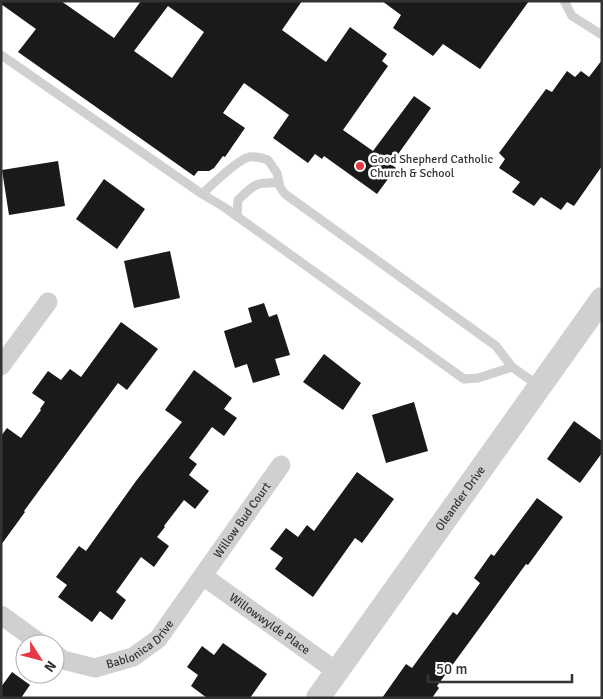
<svg xmlns="http://www.w3.org/2000/svg" width="603" height="699" viewBox="0 0 603 699" font-family="Signika,sans-serif">
<style>
.building{fill:#1a1a1a;fill-rule:evenodd}
.lines{fill:none;stroke-linecap:round;stroke-linejoin:round}
.service{stroke:#d0d0d0;stroke-width:9}
.minor{stroke:#d0d0d0;stroke-width:19}
.tertiary{stroke:#d0d0d0;stroke-width:24}
.poi-dot{fill:#e63946;stroke:#fff;stroke-width:2}
.labels{text-anchor:middle;stroke-width:5;stroke-linejoin:round;paint-order:stroke}
.poi-label{font-size:12px;fill:#333;stroke:#fff;text-anchor:start}
.street-label{font-size:12px;fill:#333;stroke:#fff}
</style>
<rect width="100%" height="100%" fill="#fff"/>
<path class="building" d="M1,1H61L114,38L141,1H302L282,30L326,62L350,27L387,54L382,61L388,66L343,130L373,151L414,96L431,108L391,164L396,168L377,194L324,156L322,159L315,154L308,163L273,138L289,115L244,83L223,113L245,128L225,157L223,156L214,168L209,171H198L194,176L18,52L36,29L1,4ZM168,6L204,32L172,78L134,51Z
M382,1H529L480,69L443,44L433,56L393,28L401,15Z
M602,60V166L574,206L567,202L561,210L541,197L534,206L512,192L520,182L499,168L505,159L499,153L546,89L552,92L567,71L575,77L581,71L589,77Z
M58,161L65,206L9,215L2,170Z
M104,179L145,209L117,249L76,219Z
M170,251L180,298L134,308L124,261Z
M264,303L269,317L277,314L290,355L275,359L280,375L253,383L247,364L235,368L224,331L252,322L248,308Z
M121,322L158,349L127,390L118,383L24,511L25,512L1,545V436L7,428L21,438L41,410L40,409L45,402L32,393L48,371L61,380L70,369L81,377Z
M324,354L361,383L343,410L303,382Z
M194,370L232,398L224,409L237,418L224,436L212,427L189,458L197,464L189,475L209,491L195,509L184,500L164,526L165,527L157,537L169,546L154,567L141,557L116,592L126,600L112,620L100,611L92,622L58,597L67,585L56,577L79,546L86,551L136,481L182,422L165,410Z
M414,402L428,451L386,463L372,415Z
M574,421L602,441V453L580,483L547,459Z
M357,472L394,499L362,543L355,538L313,597L275,569L283,558L270,549L286,528L298,537L307,525L314,531Z
M537,498L563,517L528,565L526,564L478,630L437,686L439,688L432,698H382L406,664L412,668L453,612L457,615L480,583L474,578L491,554L494,556Z
M223,643L267,674L250,698H207L191,686L198,675L187,667L202,646L214,655Z
M12,672L30,685L21,698H1V687Z"/>
<g class="lines">
<path class="service" d="M564,1L572,16L602,35
M1,55L202,194
M237,216L238,200C254,184 256,182 279,183
M512,367L478,378L464,379L224,207L202,194C212,185 237,160 249,157C255,156 262,158 268,160L277,173L280,187L285,194L496,346L512,367L539,386"/>
<g class="minor">
<path d="M1,366L48,302"/>
<path id="s1" d="M203,576L336,671"/>
<path d="M1,615L41,644"/>
<path id="s2" d="M55,654L63,660L95,668L133,657L158,639L281,465"/>
</g>
<path class="tertiary" id="s3" d="M318,698L602,299"/>
</g>
<circle class="poi-dot" cx="360" cy="166" r="5"/>
<g class="labels">
<g class="poi-label">
<text x="370" y="163">Good Shepherd Catholic<tspan x="370" dy="14">Church &amp; School</tspan></text>
</g>
<g class="street-label">
<text dy="4" stroke="none"><textPath href="#s3" startOffset="245">Oleander Drive</textPath></text>
<text dy="4" stroke="none"><textPath href="#s2" startOffset="259">Willow Bud Court</textPath></text>
<text dy="4" stroke="none"><textPath href="#s1" startOffset="82">Willowwylde Place</textPath></text>
<text dy="4" stroke="none"><textPath href="#s2" startOffset="95">Bablonica Drive</textPath></text>
</g>
</g>
<rect width="603" height="699" fill="none" stroke="#333333" stroke-width="5"/>
<g transform="translate(40 659) rotate(126)"><circle r="24" fill="#ffffff" stroke="#adadad"/>
<path d="M0-4L9 19L0 12L-9 19Z" fill="#e63946"/>
<text y="-8" font-size="14" font-weight="bold" text-anchor="middle" fill="#333333">N</text>
</g>
<path d="M428 674v8h144v-8" fill="none" stroke="#333333" stroke-width="2.5"/>
<text x="436" y="674" font-size="15" fill="#333333" stroke="#ffffff" stroke-width="4" paint-order="stroke">50 m</text>
</svg>
